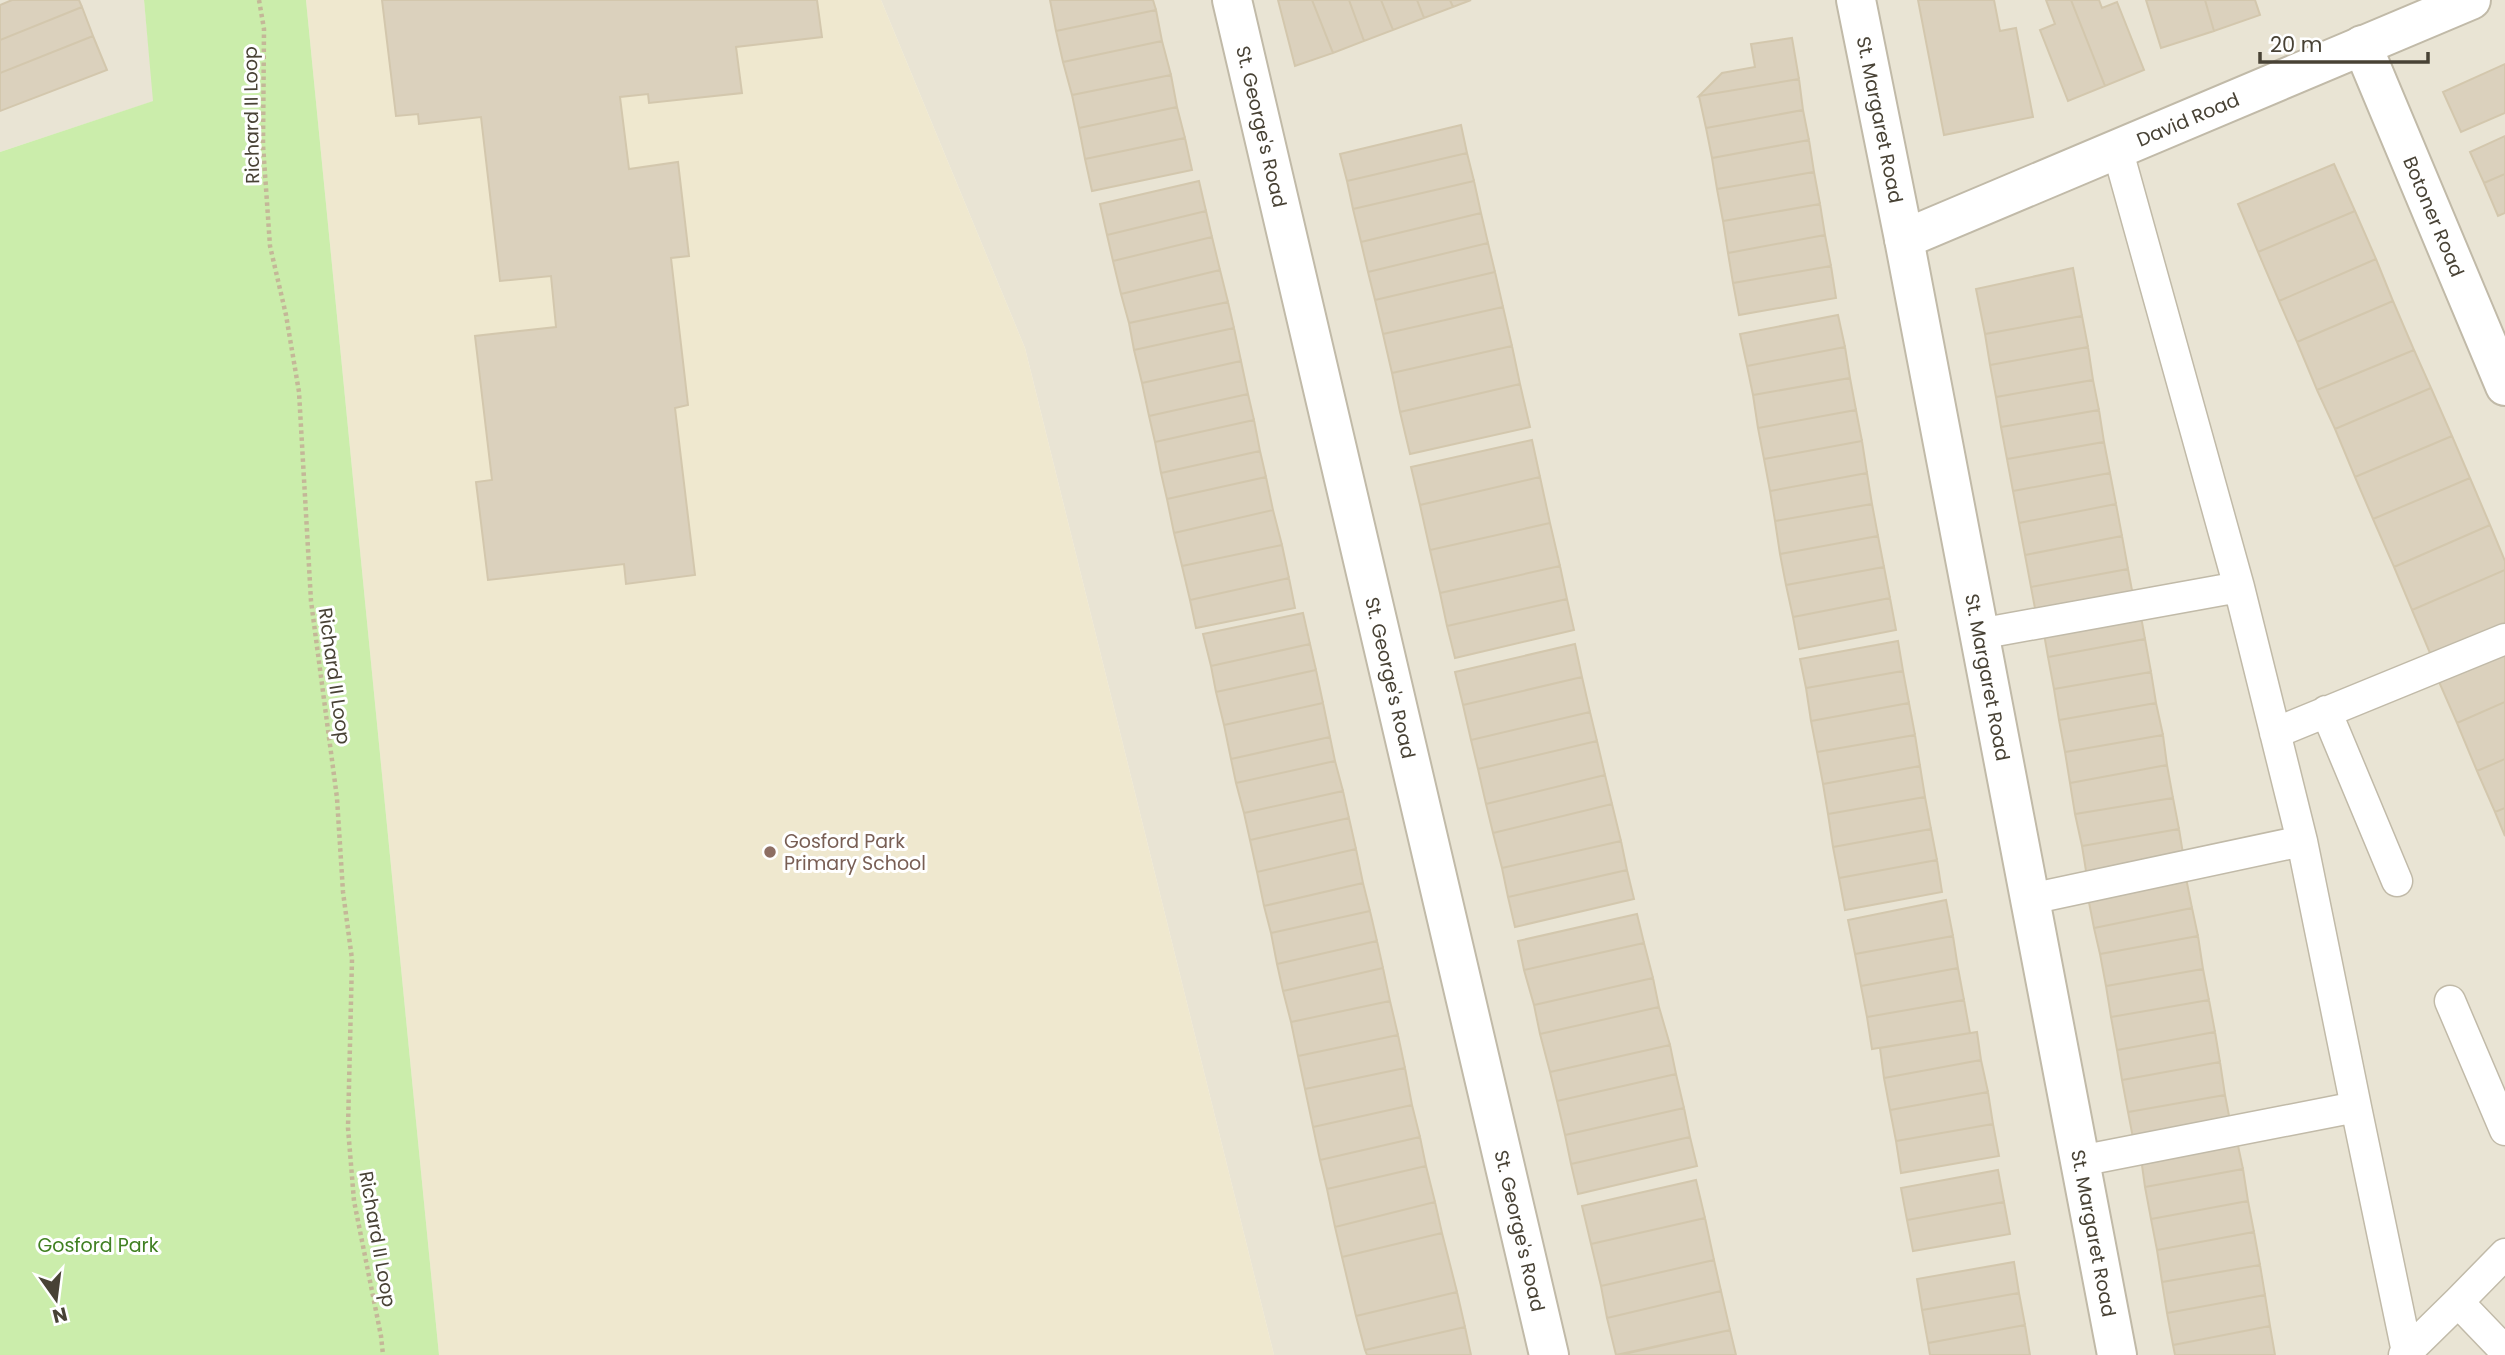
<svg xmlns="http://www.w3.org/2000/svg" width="2505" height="1355" viewBox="0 0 2505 1355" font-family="Poppins,sans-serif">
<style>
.residential{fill:#e9e4d4}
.education{fill:#efe8cf}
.green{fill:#cbedab}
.building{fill:#dbd1bd;stroke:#d3c7ad;stroke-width:2}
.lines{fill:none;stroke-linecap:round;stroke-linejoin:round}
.lane-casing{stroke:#c1baa8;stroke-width:33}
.street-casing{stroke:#c1baa8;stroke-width:42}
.path{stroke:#c4b798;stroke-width:4.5;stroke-dasharray:3.5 3.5;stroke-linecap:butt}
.lane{stroke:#fff;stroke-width:30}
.street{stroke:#fff;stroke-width:38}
.education-dot{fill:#8d6e63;stroke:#fff;stroke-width:2.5}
.labels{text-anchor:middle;stroke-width:6;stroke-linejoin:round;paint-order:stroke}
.street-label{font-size:19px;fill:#484235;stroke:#fff}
.education-label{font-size:19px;fill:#785e54;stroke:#fff;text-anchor:start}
.park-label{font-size:19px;fill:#408022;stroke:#fff}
</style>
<rect width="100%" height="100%" fill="#f5f1e6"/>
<path class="residential" d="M0,0H144L154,101L0,152Z
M881,0H2505V1355H1274L1025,348Z"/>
<path class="education" d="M306,0H881L1025,348L1274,1355H439Z"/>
<path class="green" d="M144,0H306L439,1355H0V152L153,101Z"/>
<path class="building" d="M12,0H79L82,7L0,40V5Z
M382,0H817L822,37L736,47L742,93L649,103L648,94L620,97L629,169L678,162L689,256L671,258L688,405L675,408L695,575L626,584L624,564L488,580L476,482L492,480L475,336L556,327L551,276L500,281L481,117L419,124L418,114L396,116Z
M1050,0H1153L1156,10L1056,31Z
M1278,0H1312L1333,53L1295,66Z
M1312,0H1349L1364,41L1333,53Z
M1349,0H1381L1393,30L1364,41Z
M1381,0H1417L1424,18L1393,30Z
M1417,0H1450L1453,7L1424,18Z
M1450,0H1471L1453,7Z
M1918,0H1994L2000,31L2016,28L2033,117L1944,135Z
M2046,0H2071L2105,86L2068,101L2040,30L2055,24Z
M2071,0H2099L2102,8L2117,2L2144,70L2105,86Z
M2146,0H2205L2214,31L2161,48Z
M2205,0H2255L2260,15L2214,31Z
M82,7L93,36L0,73V40Z
M1156,10L1162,41L1063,62L1056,31Z
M93,36L107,70L0,111V73Z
M1792,38L1799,79L1699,96L1722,73L1755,67L1751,44Z
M1162,41L1171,75L1072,95L1063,62Z
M2505,64V113L2461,132L2443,92Z
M1171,75L1177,107L1079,128L1072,95Z
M1799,79L1803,110L1706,128L1699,96Z
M1177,107L1185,138L1085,159L1079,128Z
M1803,110L1809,140L1712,158L1706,128Z
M1461,125L1467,153L1347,181L1340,154Z
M2505,136V174L2484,183L2470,152Z
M1185,138L1192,170L1092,191L1085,159Z
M1809,140L1814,172L1717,189L1712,158Z
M1467,153L1474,181L1353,209L1347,181Z
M2334,164L2355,211L2258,252L2238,204Z
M1814,172L1820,204L1723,221L1717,189Z
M2505,174V213L2498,216L2484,183Z
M1199,181L1206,211L1107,235L1100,204Z
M1474,181L1481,213L1361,242L1353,209Z
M1820,204L1825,235L1728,253L1723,221Z
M1206,211L1212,237L1113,261L1107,235Z
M2355,211L2376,259L2279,301L2258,252Z
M1481,213L1488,243L1368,272L1361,242Z
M1825,235L1831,266L1733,283L1728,253Z
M1212,237L1220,270L1121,294L1113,261Z
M1488,243L1495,272L1375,300L1368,272Z
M2376,259L2393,301L2297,342L2279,301Z
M1831,266L1836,298L1739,315L1733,283Z
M2073,268L2082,316L1985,334L1976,289Z
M1220,270L1228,302L1129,323L1121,294Z
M1495,272L1503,307L1383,334L1375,300Z
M2393,301L2414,350L2317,390L2297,342Z
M1228,302L1234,328L1134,350L1129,323Z
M1503,307L1512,346L1392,373L1383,334Z
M1838,315L1845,347L1747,366L1740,334Z
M2082,316L2088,347L1990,365L1985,334Z
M1234,328L1241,361L1142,383L1134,350Z
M1512,346L1520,384L1400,412L1392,373Z
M1845,347L1850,378L1753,395L1747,366Z
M2088,347L2093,380L1996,397L1990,365Z
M2414,350L2431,388L2335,429L2317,390Z
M1241,361L1248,394L1149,416L1142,383Z
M1850,378L1856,410L1758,428L1753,395Z
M2093,380L2099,410L2001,427L1996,397Z
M1520,384L1530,427L1410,454L1400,412Z
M2431,388L2452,436L2355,477L2335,429Z
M1248,394L1254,420L1155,442L1149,416Z
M1856,410L1862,441L1764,459L1758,428Z
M2099,410L2104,442L2007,459L2001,427Z
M1254,420L1260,451L1161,473L1155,442Z
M2452,436L2470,478L2373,519L2355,477Z
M1532,440L1540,477L1420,505L1411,467Z
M1862,441L1867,473L1770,491L1764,459Z
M2104,442L2110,473L2013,491L2007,459Z
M1260,451L1266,477L1167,499L1161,473Z
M1867,473L1872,504L1775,521L1770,491Z
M2110,473L2116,504L2019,523L2013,491Z
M1266,477L1273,510L1174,533L1167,499Z
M1540,477L1550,523L1430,550L1420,505Z
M2470,478L2490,525L2394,567L2373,519Z
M1872,504L1878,536L1780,554L1775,521Z
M2116,504L2122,536L2025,555L2019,523Z
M1273,510L1282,545L1182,566L1174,533Z
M1550,523L1560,566L1440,593L1430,550Z
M2490,525L2505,561V570L2412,610L2394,567Z
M1878,536L1884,567L1786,585L1780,554Z
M2122,536L2128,569L2031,587L2025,555Z
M1282,545L1289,578L1190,600L1182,566Z
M1560,566L1567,599L1447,626L1440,593Z
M1884,567L1890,598L1793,617L1786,585Z
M2128,569L2134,601L2037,619L2031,587Z
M2505,570V627L2432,658L2412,610Z
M1289,578L1295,608L1196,628L1190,600Z
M1890,598L1896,630L1799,649L1793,617Z
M1567,599L1574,630L1455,658L1447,626Z
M2140,611L2145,639L2048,657L2043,628Z
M1303,613L1310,644L1211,666L1203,634Z
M2145,639L2151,672L2054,689L2048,657Z
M1898,641L1903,671L1806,688L1800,659Z
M1310,644L1316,670L1216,692L1211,666Z
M1575,644L1582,677L1463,705L1455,672Z
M2505,646V702L2457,723L2436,675Z
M1316,670L1323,703L1224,725L1216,692Z
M1903,671L1909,703L1811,721L1806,688Z
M2151,672L2156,703L2059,720L2054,689Z
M1582,677L1590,712L1471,740L1463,705Z
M2505,702V759L2477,771L2457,723Z
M1323,703L1330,737L1231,759L1224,725Z
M1909,703L1915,735L1817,752L1811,721Z
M2156,703L2163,735L2065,752L2059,720Z
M1590,712L1597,741L1478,769L1471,740Z
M1915,735L1920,766L1823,784L1817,752Z
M2163,735L2167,765L2070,783L2065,752Z
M1330,737L1335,761L1236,783L1231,759Z
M1597,741L1605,775L1486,804L1478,769Z
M2505,759V808L2495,812L2477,771Z
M1335,761L1343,791L1244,813L1236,783Z
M2167,765L2173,798L2075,814L2070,783Z
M1920,766L1925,797L1828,814L1823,784Z
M1605,775L1612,804L1493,833L1486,804Z
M1343,791L1349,818L1250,840L1244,813Z
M1925,797L1931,829L1833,847L1828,814Z
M2173,798L2179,829L2082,846L2075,814Z
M1612,804L1621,841L1502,868L1493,833Z
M2505,808V836L2495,812Z
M1349,818L1356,849L1257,872L1250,840Z
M1931,829L1937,860L1839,878L1833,847Z
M2179,829L2184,860L2087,877L2082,846Z
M1621,841L1627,870L1508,897L1502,868Z
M1356,849L1363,883L1264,906L1257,872Z
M1937,860L1942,892L1845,910L1839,878Z
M1627,870L1634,899L1515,927L1508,897Z
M2185,873L2192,908L2094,928L2087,892Z
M1363,883L1370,911L1271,933L1264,906Z
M1946,900L1953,936L1855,954L1848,920Z
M2192,908L2198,936L2100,954L2094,928Z
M1370,911L1377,941L1277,964L1271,933Z
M1637,914L1644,943L1524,970L1518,941Z
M1953,936L1958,968L1861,986L1855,954Z
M2198,936L2203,969L2106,986L2100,954Z
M1377,941L1383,968L1283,991L1277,964Z
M1644,943L1653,978L1534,1005L1524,970Z
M1383,968L1390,1001L1291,1022L1283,991Z
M1958,968L1964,1000L1867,1017L1861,986Z
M2203,969L2209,1000L2111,1017L2106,986Z
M1653,978L1659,1007L1540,1034L1534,1005Z
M1964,1000L1970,1033L1872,1049L1867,1017Z
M2209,1000L2215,1032L2117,1050L2111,1017Z
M1390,1001L1398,1035L1298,1056L1291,1022Z
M1659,1007L1670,1045L1550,1072L1540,1034Z
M1977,1032L1981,1060L1884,1078L1880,1048Z
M2215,1032L2220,1062L2122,1080L2117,1050Z
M1398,1035L1405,1068L1305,1089L1298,1056Z
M1670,1045L1676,1074L1557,1101L1550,1072Z
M1981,1060L1988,1092L1890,1110L1884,1078Z
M2220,1062L2225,1095L2128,1112L2122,1080Z
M1405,1068L1412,1105L1313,1127L1305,1089Z
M1676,1074L1684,1108L1565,1135L1557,1101Z
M1988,1092L1993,1124L1896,1141L1890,1110Z
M2225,1095L2231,1126L2134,1143L2128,1112Z
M1412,1105L1420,1137L1320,1160L1313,1127Z
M1684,1108L1690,1137L1571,1164L1565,1135Z
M1993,1124L1999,1156L1901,1173L1896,1141Z
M1420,1137L1426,1166L1327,1189L1320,1160Z
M1690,1137L1697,1166L1578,1194L1571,1164Z
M2237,1141L2243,1169L2145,1187L2141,1158Z
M1426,1166L1435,1202L1335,1227L1327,1189Z
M2243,1169L2248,1201L2151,1219L2145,1187Z
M1998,1170L2004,1202L1907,1220L1901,1188Z
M1696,1180L1705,1218L1591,1244L1582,1206Z
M2248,1201L2254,1232L2157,1250L2151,1219Z
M1435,1202L1442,1233L1342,1257L1335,1227Z
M2004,1202L2010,1234L1913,1251L1907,1220Z
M1705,1218L1714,1260L1601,1286L1591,1244Z
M2254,1232L2260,1265L2162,1282L2157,1250Z
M1442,1233L1457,1292L1356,1316L1342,1257Z
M1714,1260L1721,1291L1607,1318L1601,1286Z
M2014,1262L2019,1293L1922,1310L1917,1279Z
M2260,1265L2265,1295L2167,1313L2162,1282Z
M1721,1291L1730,1330L1616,1355L1607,1318Z
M1457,1292L1465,1327L1365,1350L1356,1316Z
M2019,1293L2025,1325L1928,1343L1922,1310Z
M2265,1295L2270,1326L2173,1345L2167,1313Z
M2025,1325L2030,1355H1930L1928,1343Z
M2270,1326L2275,1355H2175L2173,1345Z
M1465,1327L1471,1355H1367L1365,1350Z
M1730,1330L1736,1355H1620Z"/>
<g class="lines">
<g class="lane-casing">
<path id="lane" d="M2117,148L2239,587
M1979,634L2239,587L2302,841
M2326,711L2397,881
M2275,733L2505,639
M2030,899L2302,841L2356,1107
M2450,1001L2505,1130
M2080,1161L2356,1107L2407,1352
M2505,1254L2458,1302L2505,1351
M2404,1355L2458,1302"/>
</g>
<g class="street-casing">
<g id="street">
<path id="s1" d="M1232,0L1549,1355"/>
<path id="s2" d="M1856,0L1904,239L2117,1355"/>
<path id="s3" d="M2362,45L2505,386"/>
<path id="s4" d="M1904,239L2471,0"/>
</g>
</g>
<path class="path" d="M259,0L264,29L263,145L270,246L286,315L299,392L311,601L337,798L343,892L352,959L348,1128L354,1201L381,1336L383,1355"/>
<use href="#lane" class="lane"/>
<use href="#street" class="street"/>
</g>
<circle class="education-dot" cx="770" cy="852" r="7"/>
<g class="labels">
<g class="street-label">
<text transform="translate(251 115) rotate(-91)" y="7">Richard II Loop</text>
<text dy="7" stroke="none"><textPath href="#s4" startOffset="308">David Road</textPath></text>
<text dy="7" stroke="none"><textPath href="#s2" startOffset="122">St. Margaret Road</textPath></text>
<text dy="7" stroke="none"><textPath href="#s1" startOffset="130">St. George's Road</textPath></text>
<text dy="7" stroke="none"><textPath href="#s3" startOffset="186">Botoner Road</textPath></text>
<text transform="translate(335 676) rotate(82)" y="7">Richard II Loop</text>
<text dy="7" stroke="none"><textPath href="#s1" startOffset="696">St. George's Road</textPath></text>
<text dy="7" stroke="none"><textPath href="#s2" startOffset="690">St. Margaret Road</textPath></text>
<text dy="7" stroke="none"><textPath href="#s1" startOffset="1264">St. George's Road</textPath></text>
<text dy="7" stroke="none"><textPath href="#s2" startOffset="1256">St. Margaret Road</textPath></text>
<text transform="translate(378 1239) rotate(80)" y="7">Richard II Loop</text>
</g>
<g class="education-label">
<text x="784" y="848">Gosford Park<tspan x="784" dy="22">Primary School</tspan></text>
</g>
<g class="park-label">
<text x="98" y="1252">Gosford Park</text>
</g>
</g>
<g transform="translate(56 1299) rotate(166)" stroke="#ffffff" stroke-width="5" paint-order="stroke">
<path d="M0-5L12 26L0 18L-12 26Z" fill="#484235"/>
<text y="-10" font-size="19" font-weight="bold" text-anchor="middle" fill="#484235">N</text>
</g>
<path d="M2260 52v10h168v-10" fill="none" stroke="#484235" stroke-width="3.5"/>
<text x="2270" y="52" font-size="21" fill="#484235" stroke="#ffffff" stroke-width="5" paint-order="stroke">20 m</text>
</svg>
